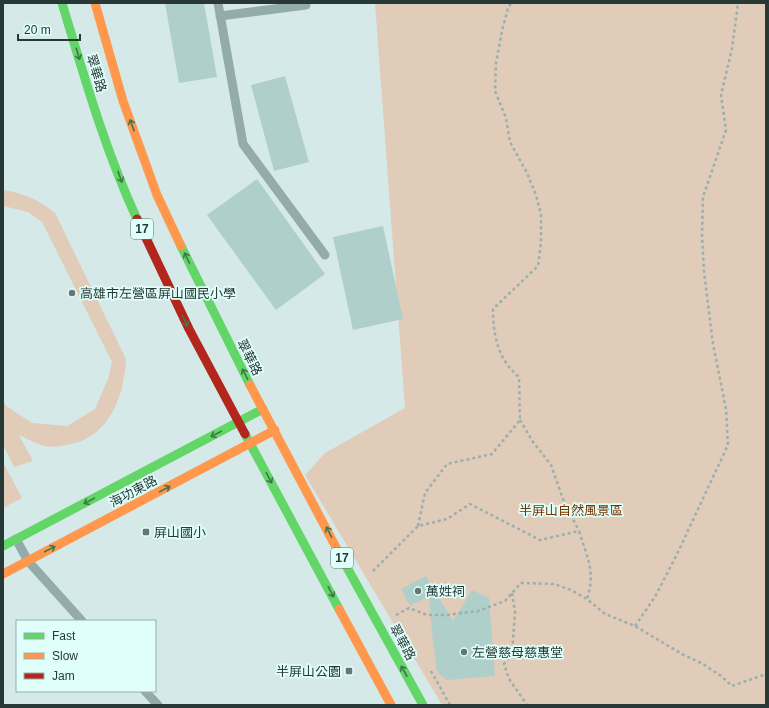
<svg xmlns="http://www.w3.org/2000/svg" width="769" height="708" viewBox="0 0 769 708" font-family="Arial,'Noto Sans TC',sans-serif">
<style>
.green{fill:#e1cbb9}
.building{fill:#afcfcb}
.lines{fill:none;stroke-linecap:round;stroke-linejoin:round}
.path{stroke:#9bafad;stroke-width:2.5;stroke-dasharray:3 3;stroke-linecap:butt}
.lane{stroke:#94aca9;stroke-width:9}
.fast{stroke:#63d668;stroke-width:9}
.slow{stroke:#ff974d;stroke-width:9}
.jam{stroke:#b3261e;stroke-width:9}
.oneway{stroke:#40774a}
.poi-dot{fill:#657674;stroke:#e0fffa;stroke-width:1.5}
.labels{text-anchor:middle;stroke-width:3.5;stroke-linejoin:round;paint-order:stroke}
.shield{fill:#e0fffa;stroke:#5f7471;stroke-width:1}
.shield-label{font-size:12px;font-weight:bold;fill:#283836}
.street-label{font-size:13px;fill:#283836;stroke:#e0fffa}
.poi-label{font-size:13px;fill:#283836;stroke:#e0fffa;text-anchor:start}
.park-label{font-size:13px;fill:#793401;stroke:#e0fffa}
</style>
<rect width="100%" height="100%" fill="#d5eae8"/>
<path class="green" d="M375,3H766V705H442L305,475L325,453L405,408Z
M3,190C24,193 39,200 55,213L126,359C124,397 109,439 66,445C60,446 51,448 45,446C36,444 28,439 19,435L33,461L14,467L3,445V400L6,406L32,423L67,426L95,409L108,379L112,362L42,222L28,212L3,206Z
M3,462L22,498L3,508Z"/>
<path class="building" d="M165,3H204L217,77L179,83Z
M285,76L309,162L274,171L251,85Z
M257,179L325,274L276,310L207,215Z
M383,226L403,319L353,330L333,237Z
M426,576L453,621L472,590L489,598L495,676L447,680L437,672L432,632L429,596L410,606L401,589Z"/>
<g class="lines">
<path class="path" d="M520,420L533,442L551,465L563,499L579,531
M418,526L425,493L447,464L492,454L520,420L519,377C498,360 493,335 493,309L538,266L541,242V215L536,195L527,173L510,142L506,118L495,91L496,63L502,31L508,8L511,3
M373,571L418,526L447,519L470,504L540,540L579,531C587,557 596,571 587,599
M512,593L515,612L512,654L504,664L509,679L527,705
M396,615L409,608L427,615H447L478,611L505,601L521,583L554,584L571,590L587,599L605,614L635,626L682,654L703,664L721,676L732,686L766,674
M635,626L655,597L678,552L728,445L726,409L713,344L704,272L702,235L703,197L726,130L721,95L732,49L738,3
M431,671L450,705"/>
<path class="lane" d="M218,3L243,144L325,255
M220,16L306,5V3
M16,539L28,561L82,621
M145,691L158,705"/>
<path class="fast" d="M62,3C84,76 105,150 137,219
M181,246L250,385
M245,434L339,609
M3,546L263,409
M339,553L423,705"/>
<path class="slow" d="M95,3L123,101L157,195L181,246
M250,385L339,553
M3,574L275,430
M339,609L391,705"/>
<path class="jam" d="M137,219L189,329L245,434"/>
</g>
<defs><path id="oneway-shaft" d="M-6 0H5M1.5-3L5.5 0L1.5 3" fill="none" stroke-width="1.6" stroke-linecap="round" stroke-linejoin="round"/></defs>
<g class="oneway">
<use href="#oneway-shaft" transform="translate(78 54) rotate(73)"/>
<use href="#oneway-shaft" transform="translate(132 125) rotate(-110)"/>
<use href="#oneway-shaft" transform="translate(120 177) rotate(70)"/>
<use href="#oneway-shaft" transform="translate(187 258) rotate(-115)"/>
<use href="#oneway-shaft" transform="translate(185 321) rotate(65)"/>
<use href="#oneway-shaft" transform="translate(245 374) rotate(-117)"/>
<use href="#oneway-shaft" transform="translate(216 434) rotate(152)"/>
<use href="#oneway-shaft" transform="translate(269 478) rotate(62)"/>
<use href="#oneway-shaft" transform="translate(165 489) rotate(-28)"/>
<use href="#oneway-shaft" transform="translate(89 501) rotate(152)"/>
<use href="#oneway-shaft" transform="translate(329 532) rotate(-117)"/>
<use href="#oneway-shaft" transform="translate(50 549) rotate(-28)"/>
<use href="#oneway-shaft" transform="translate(331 592) rotate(62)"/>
<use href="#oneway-shaft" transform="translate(404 671) rotate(-119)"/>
</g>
<g class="poi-dot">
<circle cx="72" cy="293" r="4"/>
<rect x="142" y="528" width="8" height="8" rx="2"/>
<circle cx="418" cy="591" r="4"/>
<circle cx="464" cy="652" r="4"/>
<rect x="345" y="667" width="8" height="8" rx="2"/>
</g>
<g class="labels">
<g class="shield">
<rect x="131" y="219" width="22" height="20" rx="3"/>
<rect x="331" y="548" width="22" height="20" rx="3"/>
</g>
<g class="shield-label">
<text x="142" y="233">17</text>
<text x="342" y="562">17</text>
</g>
<g class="street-label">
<text transform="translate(97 73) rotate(73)" y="5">翠華路</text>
<text transform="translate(250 357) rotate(63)" y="5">翠華路</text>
<text transform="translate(133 491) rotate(-28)" y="5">海功東路</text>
<text transform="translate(403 642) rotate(61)" y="5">翠華路</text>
</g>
<g class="poi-label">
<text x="80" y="298">高雄市左營區屏山國民小學</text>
<text x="154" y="537">屏山國小</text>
<text x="426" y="596">萬姓祠</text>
<text x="472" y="657">左營慈母慈惠堂</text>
<text x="341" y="676" text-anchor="end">半屏山公園</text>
</g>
<g class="park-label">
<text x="571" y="515">半屏山自然風景區</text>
</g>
</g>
<rect width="769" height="708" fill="none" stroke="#283836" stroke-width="8"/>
<rect x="16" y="620" width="140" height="72" fill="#e0fffa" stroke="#96afac"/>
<rect x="24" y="633" width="20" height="6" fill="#63d668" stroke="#96afac"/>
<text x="52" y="640" font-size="12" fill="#283836">Fast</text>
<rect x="24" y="653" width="20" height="6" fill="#ff974d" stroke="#96afac"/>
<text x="52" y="660" font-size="12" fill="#283836">Slow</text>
<rect x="24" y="673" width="20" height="6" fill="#b3261e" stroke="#96afac"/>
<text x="52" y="680" font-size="12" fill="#283836">Jam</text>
<path d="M18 34v6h62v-6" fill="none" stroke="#283836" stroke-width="2"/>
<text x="24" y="34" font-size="12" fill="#283836" stroke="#e0fffa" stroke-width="3" paint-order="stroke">20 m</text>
</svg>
